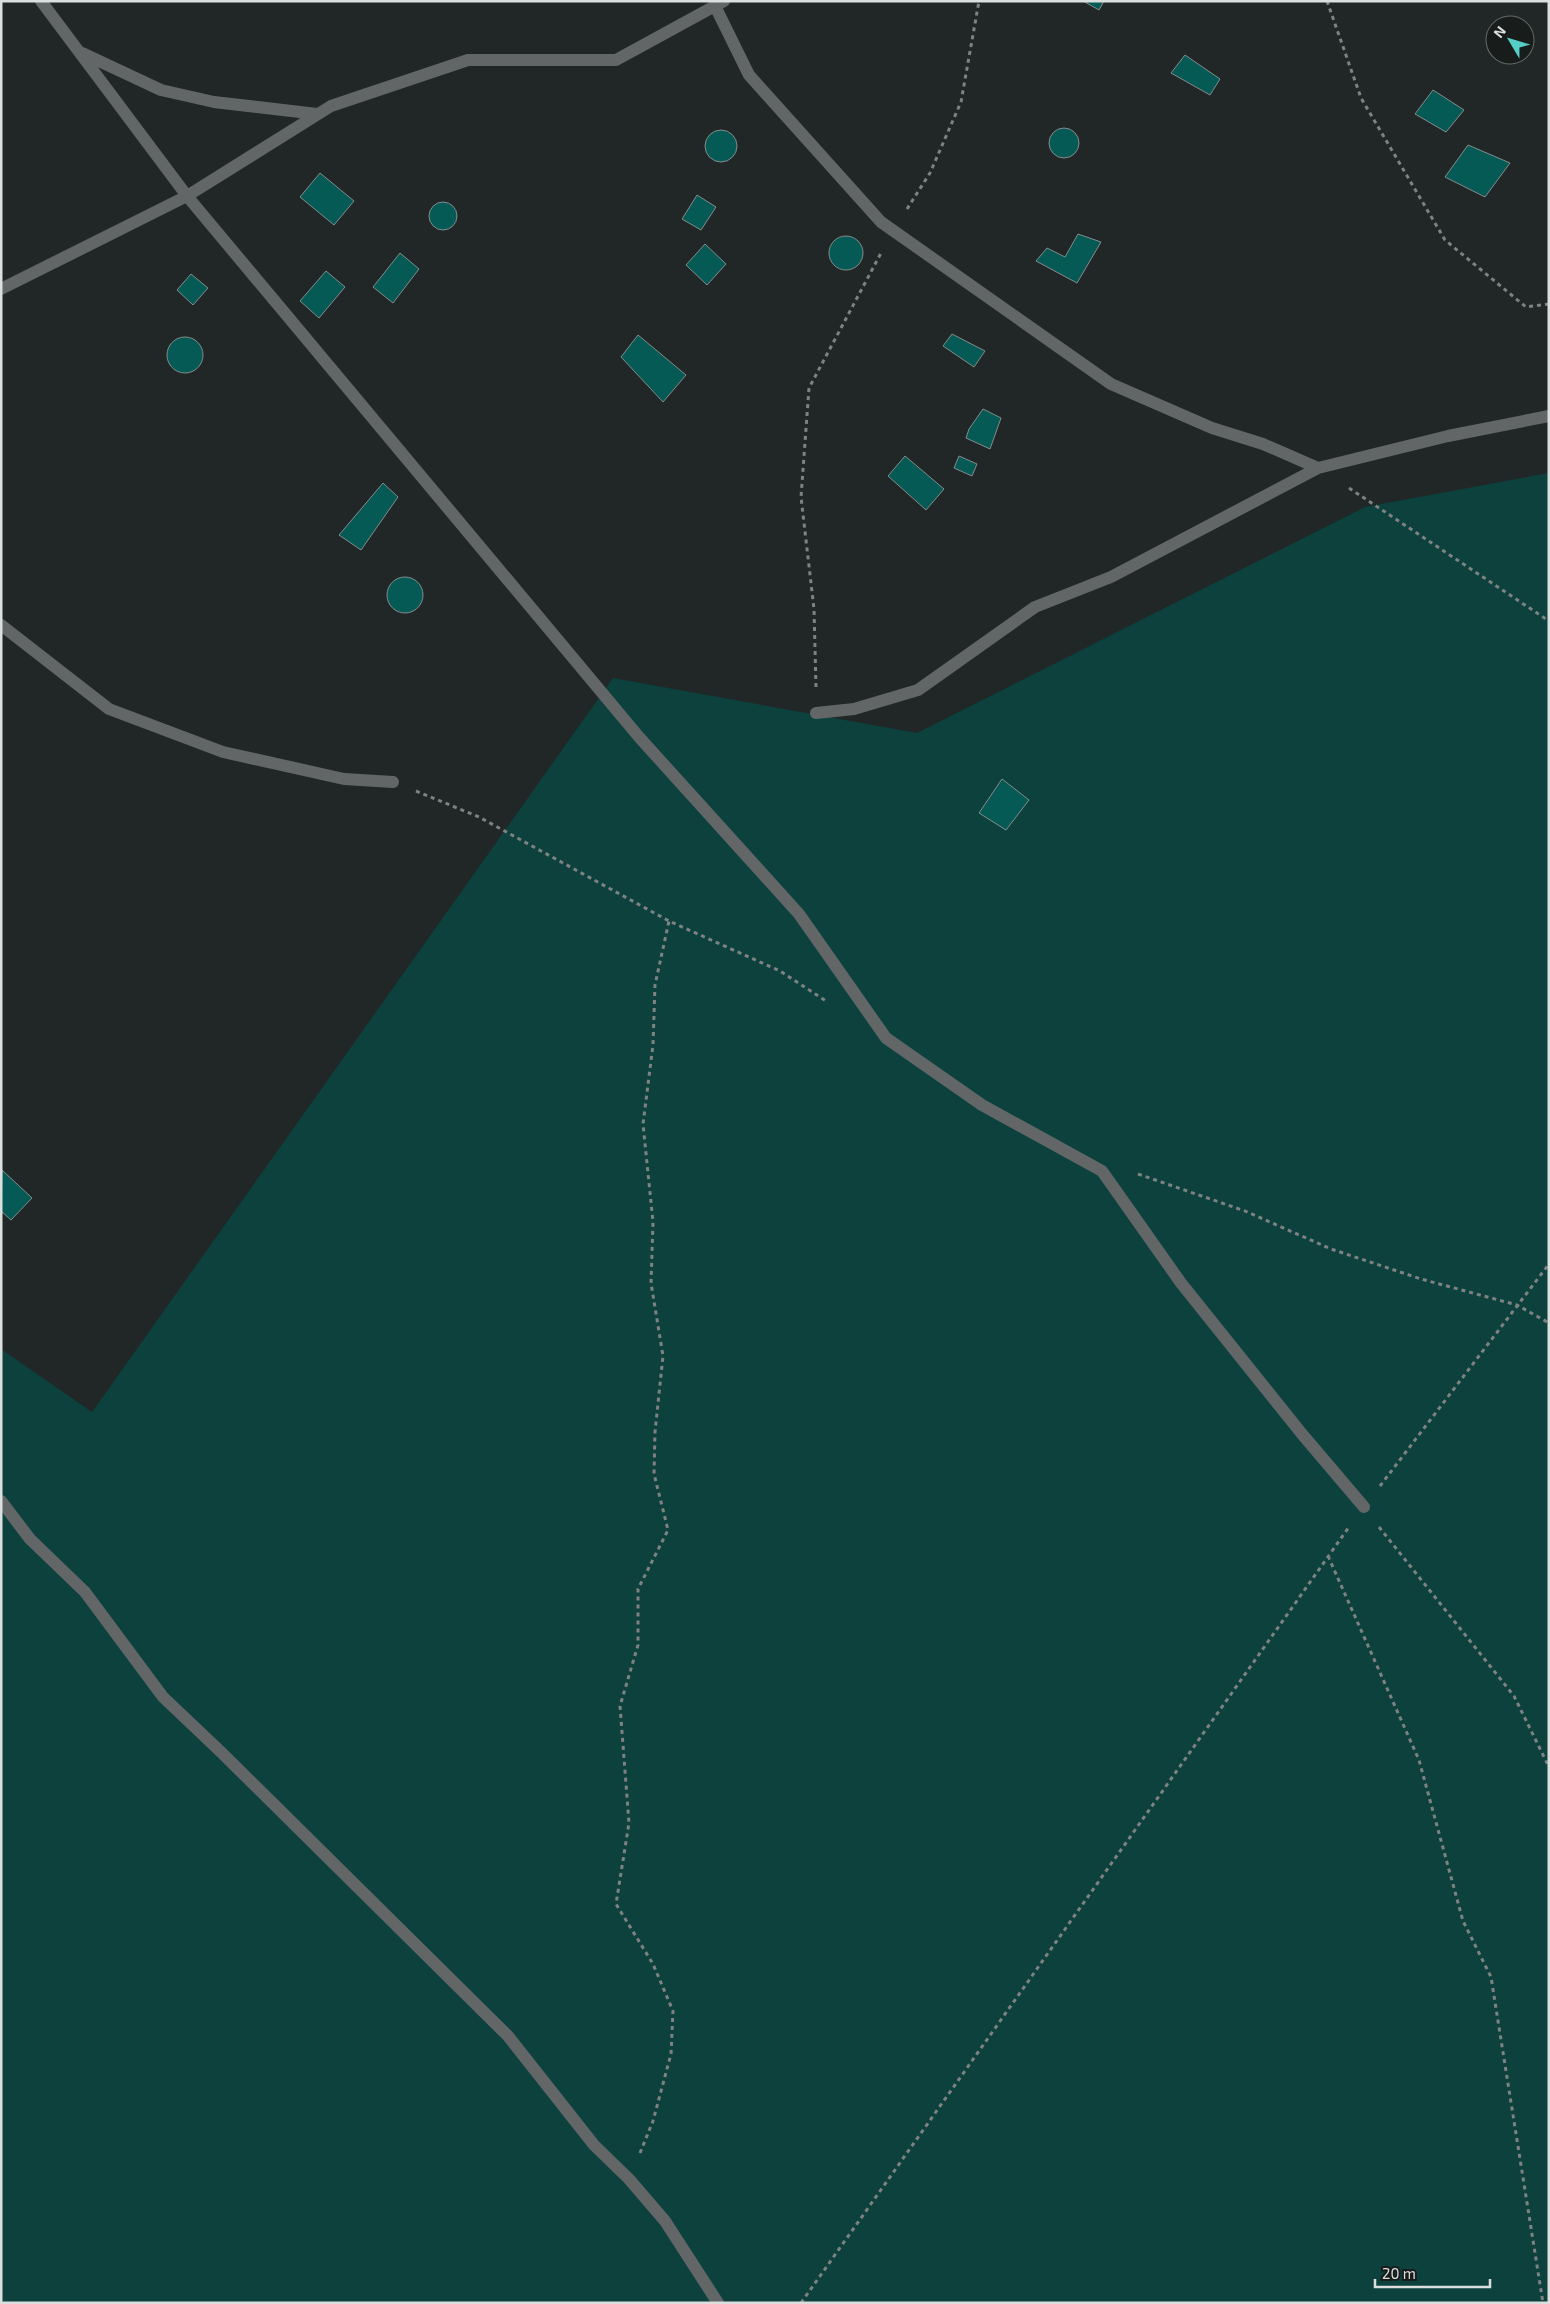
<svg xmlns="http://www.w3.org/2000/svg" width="1550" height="2304" viewBox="0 0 1550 2304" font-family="'Exo 2',sans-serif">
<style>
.green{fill:#0c413e}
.building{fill:#055a55;stroke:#858c8b}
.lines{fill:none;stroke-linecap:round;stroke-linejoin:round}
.path{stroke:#7e8382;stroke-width:3;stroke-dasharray:4 4;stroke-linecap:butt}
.minor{stroke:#636666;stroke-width:12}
</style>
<rect width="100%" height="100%" fill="#212626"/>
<path class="green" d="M1549,473V2303H1V1349L92,1412L613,678L917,733L1365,507Z"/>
<path class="building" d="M1083,1H1104L1099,10Z
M1185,55L1220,79L1210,95L1171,73Z
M1433,90L1464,110L1446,132L1415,114Z
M1049 143a15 15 0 1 1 30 0a15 15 0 1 1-30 0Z
M705 146a16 16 0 1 1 32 0a16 16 0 1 1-32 0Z
M1468,145L1510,163L1485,197L1445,177Z
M320,173L354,201L334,225L300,197Z
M697,195L716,207L701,230L682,219Z
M429 216a14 14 0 1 1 28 0a14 14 0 1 1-28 0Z
M1078,234L1101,242L1077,283L1036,261L1047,248L1065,257Z
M829 253a17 17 0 1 1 34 0a17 17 0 1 1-34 0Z
M705,244L726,264L707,285L686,265Z
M400,253L419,269L393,303L373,287Z
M326,271L345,287L319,318L300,301Z
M191,274L208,288L193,305L177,290Z
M952,334L985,351L974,367L943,346Z
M638,335L686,375L663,402L621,357Z
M167 355a18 18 0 1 1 36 0a18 18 0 1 1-36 0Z
M983,409L1001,418L990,449L966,438L969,429Z
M905,456L944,489L926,510L888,476Z
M959,456L977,464L972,476L954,468Z
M383,483L398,497L361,550L339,535Z
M387 595a18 18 0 1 1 36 0a18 18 0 1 1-36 0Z
M1002,779L1029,800L1006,830L979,813Z
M2,1170L32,1198L11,1220L1,1211Z"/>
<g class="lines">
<path class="path" d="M1327,1L1361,98L1445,240L1526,307L1549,304
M907,209L930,173L961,102L979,1
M1349,488L1549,621
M816,687L814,609L801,497L809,388L881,253
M416,791L479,817L669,921L780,971L826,1001
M1138,1174L1245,1211L1331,1249L1421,1279L1517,1305L1549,1323
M1380,1486L1549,1264
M1379,1527L1514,1696L1549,1767
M1328,1556L1419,1760L1463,1921L1491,1977L1543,2303
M640,2153L653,2121L671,2054L673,2011L653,1964L616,1904L629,1823L620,1706L638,1645V1589L668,1530L654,1474L655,1432L663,1356L651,1283L653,1222L643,1124L653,1045L655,985L669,921
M801,2303L1349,1527"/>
<path class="minor" d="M41,1L187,196L639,737L799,914L886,1038L982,1105L1102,1171L1181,1283L1302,1434L1364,1507
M715,6L749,75L881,222L1111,384L1212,428L1263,444L1318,468
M82,53L161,90L214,102L317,114
M1,289L187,196L331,106L468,60H616L724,1
M1,625L109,709L223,752L344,779L393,782
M816,713L854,709L918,690L1035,607L1111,577L1318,468L1448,436L1549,416
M1,1501L30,1539L85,1592L163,1697L222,1753L508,2036L594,2145L629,2179L665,2221L718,2303"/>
</g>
<rect width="1550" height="2304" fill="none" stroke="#dbdfde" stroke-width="5"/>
<g transform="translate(1510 40) rotate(308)"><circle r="24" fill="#181d1c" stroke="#666b6a"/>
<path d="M0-4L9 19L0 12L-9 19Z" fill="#55cec5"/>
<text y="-8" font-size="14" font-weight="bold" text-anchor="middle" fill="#dbdfde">N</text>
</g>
<path d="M1375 2279v8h115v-8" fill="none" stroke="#dbdfde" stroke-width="2.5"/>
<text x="1382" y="2279" font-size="15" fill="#dbdfde" stroke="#181d1c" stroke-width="4" paint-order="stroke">20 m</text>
</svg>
